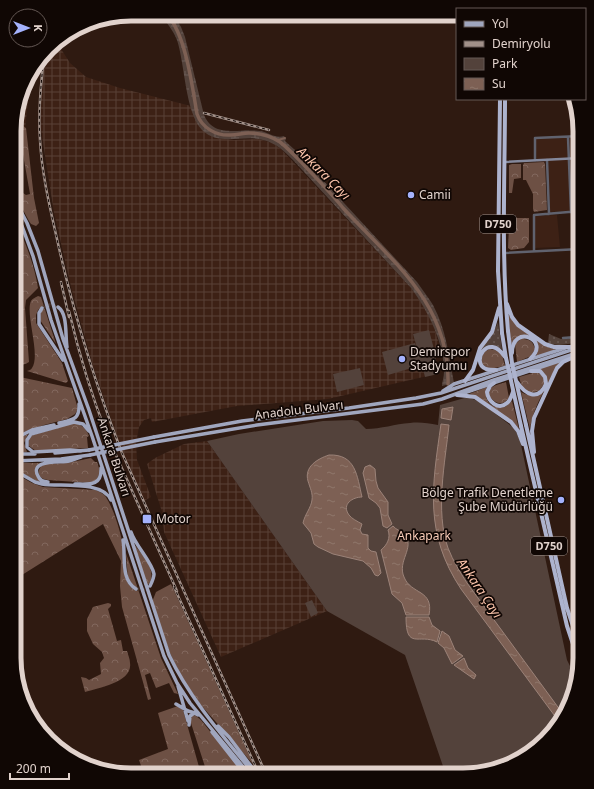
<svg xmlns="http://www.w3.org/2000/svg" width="594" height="789" viewBox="0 0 594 789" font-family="'Noto Sans',sans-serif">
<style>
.built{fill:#3d2115}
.industrial{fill:url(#industrial-grid)}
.grass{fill:url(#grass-dots)}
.forest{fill:url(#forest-crowns)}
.wetland{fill:url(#wetland-marsh)}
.park{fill:#53423b}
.water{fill:url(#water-ripples);stroke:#9b8278}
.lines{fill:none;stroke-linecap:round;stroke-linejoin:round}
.canal{stroke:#7d6054;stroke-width:2}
.river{stroke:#7d6054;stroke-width:3.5}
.primary-tunnel{stroke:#4a362d;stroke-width:3.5;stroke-dasharray:3.5 2;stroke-linecap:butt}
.tertiary{stroke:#60626e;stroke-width:2.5}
.secondary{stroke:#84889b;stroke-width:2.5}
.primary{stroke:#a0a6be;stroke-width:3.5}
.trunk{stroke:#adb3ce;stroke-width:4}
.rail-casing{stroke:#a19089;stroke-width:2.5}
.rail{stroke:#100704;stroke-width:1;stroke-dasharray:3;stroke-linecap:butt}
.primary-bridge{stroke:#a0a6be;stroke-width:3.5}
.trunk-bridge{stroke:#adb3ce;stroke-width:4}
.poi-dot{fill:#a4b2fc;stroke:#100704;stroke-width:1.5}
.labels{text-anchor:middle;stroke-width:3.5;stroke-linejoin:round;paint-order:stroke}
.shield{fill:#100704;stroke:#a29590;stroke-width:1}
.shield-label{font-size:11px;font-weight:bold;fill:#e1d2cc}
.poi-label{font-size:12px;fill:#e1d2cc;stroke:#100704;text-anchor:start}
.street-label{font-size:12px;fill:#e1d2cc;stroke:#100704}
.park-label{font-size:12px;fill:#f9ccb8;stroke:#100704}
.water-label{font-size:13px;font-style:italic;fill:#fcc4ab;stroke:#100704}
.rim{fill:none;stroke:#e1d2cc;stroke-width:5}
</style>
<defs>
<pattern id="industrial-grid" width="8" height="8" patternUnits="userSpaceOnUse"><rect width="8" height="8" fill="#3d2115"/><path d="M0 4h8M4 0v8" fill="none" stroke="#594036"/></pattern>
<pattern id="grass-dots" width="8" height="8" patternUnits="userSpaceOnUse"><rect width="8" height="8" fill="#53423b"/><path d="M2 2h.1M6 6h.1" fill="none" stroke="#6b5c56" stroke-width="1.8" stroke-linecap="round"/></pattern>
<pattern id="forest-crowns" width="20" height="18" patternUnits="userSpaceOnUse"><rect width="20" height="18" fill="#6d5044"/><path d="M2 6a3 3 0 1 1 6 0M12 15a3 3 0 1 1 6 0" fill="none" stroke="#82685e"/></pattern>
<pattern id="wetland-marsh" width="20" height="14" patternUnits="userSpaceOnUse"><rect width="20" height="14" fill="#53423b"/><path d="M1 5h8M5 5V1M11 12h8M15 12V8" fill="none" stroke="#6b5c56"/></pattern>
<pattern id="water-ripples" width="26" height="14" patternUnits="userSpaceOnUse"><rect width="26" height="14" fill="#7d6054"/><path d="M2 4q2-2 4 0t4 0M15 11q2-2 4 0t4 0" fill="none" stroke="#8f766b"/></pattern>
</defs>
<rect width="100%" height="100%" fill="#2f1a11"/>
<path class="built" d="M580,137V210L550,212L546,162H537L535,138Z
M557,215L560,247L535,248L534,216Z"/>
<path class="industrial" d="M61,49L70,63L86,77L120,88L191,106L194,114L210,135L216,138L234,140L258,139L273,143L282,150L411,288L425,308L434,327L441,351L433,353L436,374L328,399L237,406L152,422L151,418L144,420L139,427L136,443L137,460L151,497L144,501L124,457L93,366L72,291L54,213L41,130V101L45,54L48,50Z
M31,71L25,129L15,127V116Z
M207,441L327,611L221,657L164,532L162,512L147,464L155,458L184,444Z"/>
<path class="grass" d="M498,322L502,349L491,345L481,351C485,340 494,334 498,322Z
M549,334L561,339L580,337V341C569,344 559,347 548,343Z"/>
<path class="forest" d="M18,126H23L26,128L34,198L39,223L36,226L31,224L29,221L15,195V184L20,191L26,195L30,194Z
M544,162L545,164L547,210L534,212L533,209V194L526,180H523V165L524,163Z
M512,164H521V178L514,179L512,193H509V165Z
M515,218H529V242L524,248L511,250L508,248L509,227L512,226H516Z
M15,221C25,240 35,267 38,288L26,300L25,308L29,362C24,365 20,366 15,365Z
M38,296L41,297L56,344L40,320L41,307L38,310L36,315V323L62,363L68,381L66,383L27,371C29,370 31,370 32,368C41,355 25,314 31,301C32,299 36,297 38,296Z
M508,314C516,326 540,345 554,349L555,350L536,357C539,348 538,345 532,338L515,339L511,344Z
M521,339C529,339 533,341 535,349L531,356L517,362L515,344Z
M490,349L499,351L502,355L505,366L489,369L482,364C480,357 482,352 490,349Z
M565,360C550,380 534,403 530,429L521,392C529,397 535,395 543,391L547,378L545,374L538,369Z
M533,373H539L544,378V384L539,391L530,393L522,387L519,377Z
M15,376L72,388L78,409L75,414L67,419L44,425L14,437Z
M506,382L509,398C502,407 495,403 489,396C488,385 498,385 506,382Z
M487,387C483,402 491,409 505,407L512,401L519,429L513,422L473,395L469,394Z
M74,423C82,425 86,428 89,436L87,437L88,448L36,451L29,446C28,442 28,437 33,435Z
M28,434L24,443L27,452H14V441Z
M91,458L95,462H97L100,471L97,480L90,483L48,480C41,479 38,476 39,470L41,466L45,464L67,463Z
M14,463H40L36,469V475L44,483L35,480L14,469Z
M14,473L32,483L43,487L95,490C100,492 105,494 107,499C114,510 121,533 123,546C124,562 120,581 136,591L128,580L126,553L161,658L178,694L174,693L169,683L156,688L150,673L145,675L151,699L148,700L122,607L120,586L121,561L103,524L14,580Z
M134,544C142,555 160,573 147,586Z
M171,584L253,764L200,704L183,680L170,653L152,602L156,592Z
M108,603L111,604V606L108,609L117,641L121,640L123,651H127C128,655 130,659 130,663C133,682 99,688 85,692L81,677L86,678L89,680L101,674L100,663L104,658L102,652L93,644L87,631V619L93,607Z
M178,706L183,710L201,774H144L139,760L168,749L158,713Z
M193,715L196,716L201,720L244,774H213L212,772L207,773L190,720Z"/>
<path class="wetland" d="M160,14H173L181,27L185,37L204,115C214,139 240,128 260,131C268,132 276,139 284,136L286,139L285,141L295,150L417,282C422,289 428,297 433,305C446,329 449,356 454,383L442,386C442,382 444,377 444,372C444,342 428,311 411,288L293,160C284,151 276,143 263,140C243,134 220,147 202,130C185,112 185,64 177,40C173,30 166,22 160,14Z"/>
<path class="park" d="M429,330L435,353L438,374L425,377L422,365L388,375L382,352L415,343L417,348L413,334Z
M360,368L364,385L337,392L333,374Z
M468,397L480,402L514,428L520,440L567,660L576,678L560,723L515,763L463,775H446L405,655L327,611L207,441L239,434L323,421L352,420L358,421L366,429C381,429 395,424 410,423C419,422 428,423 438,425L440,405Z
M312,600L318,613L311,617L305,603Z"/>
<path class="water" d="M453,407L451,420L441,418L442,409Z
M441,424L449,425C445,463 435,511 448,548C453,561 460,572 467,583L563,714L560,723L461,589C424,533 432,487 441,424Z
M329,455C356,454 357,476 362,497C353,497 341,504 349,515C352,519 357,521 362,524L360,530L362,534L368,535V548L371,551L376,552L381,573L378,576L375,575L371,568L363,561L333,554L318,547L314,544L311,533L303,523C305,514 311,508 312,500C313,493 310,488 308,481C304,467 317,459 329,455Z
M370,465L375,469L376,481L378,488L388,502V515L392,524L387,528L383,526L380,508L376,503L369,498L363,473L365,467Z
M393,526C396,530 402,531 405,535C415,548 397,561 404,577C411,595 434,589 429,615H406L402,603L392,594L381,550C387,545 391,538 388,530Z
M406,617H429L432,625L440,631L437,642C419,633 406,651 406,617Z
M442,631L449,636L455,650L463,656L452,664L444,648L438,643Z
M464,658L468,668L476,675L474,679L454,665Z"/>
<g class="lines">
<path class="canal" d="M278,140L285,138"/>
<path class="river" d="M167,14C186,36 192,85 197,114C202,128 216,136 231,135C237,135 243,133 249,133C260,133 271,136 280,142C289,149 297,158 304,165C317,179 331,193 343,208C393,262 450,304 448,384"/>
<path class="primary-tunnel" d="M42,308L50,305L58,307
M136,589L143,590L148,587"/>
<path class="tertiary" d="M568,137L571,212
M535,160V138L580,136
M547,160L549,214
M534,250V215L580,211
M505,253L580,249
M563,338L576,337L579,334L577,249
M571,618L580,617"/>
<path class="secondary" d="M505,162L580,158
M573,626L577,628L580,636"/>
<path class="primary" d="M15,200L27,223L38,251L63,339L89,410L169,655C190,699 223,736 254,774
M15,212L22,226L33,256L51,320L92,436L164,656L177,683L190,703L249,774
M58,307C68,314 65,335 67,347
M42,308L39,313V324L63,360
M570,347L580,344
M443,391L454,384L565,348
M458,395L568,358
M59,423C72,420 80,420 79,404
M154,437L242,421L349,408L416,398L441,393L580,347
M14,439L32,430L54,425
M155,442L257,425L423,404L442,399L494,380L580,352
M81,451L70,450L33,452L27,447V440L31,434L74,422L83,424L89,431
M55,453L89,450
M14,454H35
M14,461L61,459L90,455
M14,470L35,482L42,484C60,487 102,480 111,500
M48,482C44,482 40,481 38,476C29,459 61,463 69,461C73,460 77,458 81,457
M75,484C88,484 102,487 101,468
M131,532C135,545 152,562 154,574C154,578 152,582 150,586
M123,540C126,557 120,579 136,589
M178,686L188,721
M176,704L188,711L195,713
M189,725L190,716L194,713L198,715
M218,726L229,737L257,774
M212,732L245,774"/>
<path class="trunk" d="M500,99L498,271L502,333
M505,99C505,176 501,254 508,331
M507,304L512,317L518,325L545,344L554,347H570
M512,353C512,323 552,340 530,359
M496,370C493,370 489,370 486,369C470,363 488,331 505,357
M465,381L473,370L480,348L492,332L499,308
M517,382C525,394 538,402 546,384L545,377L540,371H531
M494,383L490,386L487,392C488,401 498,411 507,403C510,401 512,395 513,392
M457,395L467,396L475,397L511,422L518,431L523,444
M526,425L567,608L580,647
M521,426L567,626L580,665
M534,452L532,431L534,418L557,368L563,362L576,356"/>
<g class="rail-casing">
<path id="rail" d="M44,56C41,84 38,112 40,140C42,177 51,212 59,248C75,318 96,386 122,453L266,774
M204,113L269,130
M61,282L69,317
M69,311C79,354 91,394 107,435L177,591
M174,587L259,774"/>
</g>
<use href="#rail" class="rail"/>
<path class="primary-bridge" d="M89,450L154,437
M90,455L155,442"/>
<path class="trunk-bridge" d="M508,331L512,363L526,425
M502,333L506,358L521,426"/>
</g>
<g class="poi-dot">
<circle cx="411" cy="195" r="4"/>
<circle cx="402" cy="359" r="4"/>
<circle cx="561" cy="500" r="4"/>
<rect x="142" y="514" width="10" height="10" rx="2"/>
</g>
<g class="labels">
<g class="shield">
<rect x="480" y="215" width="36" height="18" rx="3"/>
<rect x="531" y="537" width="36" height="18" rx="3"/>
</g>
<g class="shield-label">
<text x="498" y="228">D750</text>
<text x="549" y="550">D750</text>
</g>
<g class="poi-label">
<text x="419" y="199">Camii</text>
<text x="410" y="356">Demirspor<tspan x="410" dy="14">Stadyumu</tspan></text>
<text x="553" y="497" text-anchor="end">Bölge Trafik Denetleme<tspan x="553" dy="14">Şube Müdürlüğü</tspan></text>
<text x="156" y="523">Motor</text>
</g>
<g class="street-label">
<text transform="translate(299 410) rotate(-7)" y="4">Anadolu Bulvarı</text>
<text transform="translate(114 457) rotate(72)" y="4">Ankara Bulvarı</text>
</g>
<g class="park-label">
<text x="424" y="540">Ankapark</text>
</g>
<g class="water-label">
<text transform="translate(324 173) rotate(45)" y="5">Ankara Çayı</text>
<text transform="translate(480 588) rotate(56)" y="5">Ankara Çayı</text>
</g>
</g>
<path d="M0 0H594V789H0ZM131 21H463A110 110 0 0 1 573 131V658A110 110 0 0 1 463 768H131A110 110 0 0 1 21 658V131A110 110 0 0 1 131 21Z" fill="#100704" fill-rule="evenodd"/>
<path class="rim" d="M131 21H463A110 110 0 0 1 573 131V658A110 110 0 0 1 463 768H131A110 110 0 0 1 21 658V131A110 110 0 0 1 131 21Z"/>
<rect x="456" y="8" width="130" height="92" fill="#100704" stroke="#645854"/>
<rect x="464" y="21" width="20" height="6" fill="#a0a6be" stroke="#645854"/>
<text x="492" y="28" font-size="12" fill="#e1d2cc">Yol</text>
<rect x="464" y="41" width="20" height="6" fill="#a19089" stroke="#645854"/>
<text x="492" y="48" font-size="12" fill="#e1d2cc">Demiryolu</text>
<rect x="464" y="58" width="20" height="12" fill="#53423b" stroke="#645854"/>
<text x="492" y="68" font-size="12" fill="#e1d2cc">Park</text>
<rect x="464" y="78" width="20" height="12" fill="url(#water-ripples)" stroke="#645854"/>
<text x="492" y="88" font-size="12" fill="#e1d2cc">Su</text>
<g transform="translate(28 28) rotate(90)"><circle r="19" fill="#100704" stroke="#645854"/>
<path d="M0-3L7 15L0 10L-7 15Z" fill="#a4b2fc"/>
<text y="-6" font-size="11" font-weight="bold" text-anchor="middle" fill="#e1d2cc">K</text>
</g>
<path d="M10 773v6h59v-6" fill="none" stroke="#e1d2cc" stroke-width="2"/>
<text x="16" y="773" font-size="12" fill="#e1d2cc" stroke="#100704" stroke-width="3" paint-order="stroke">200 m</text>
</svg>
